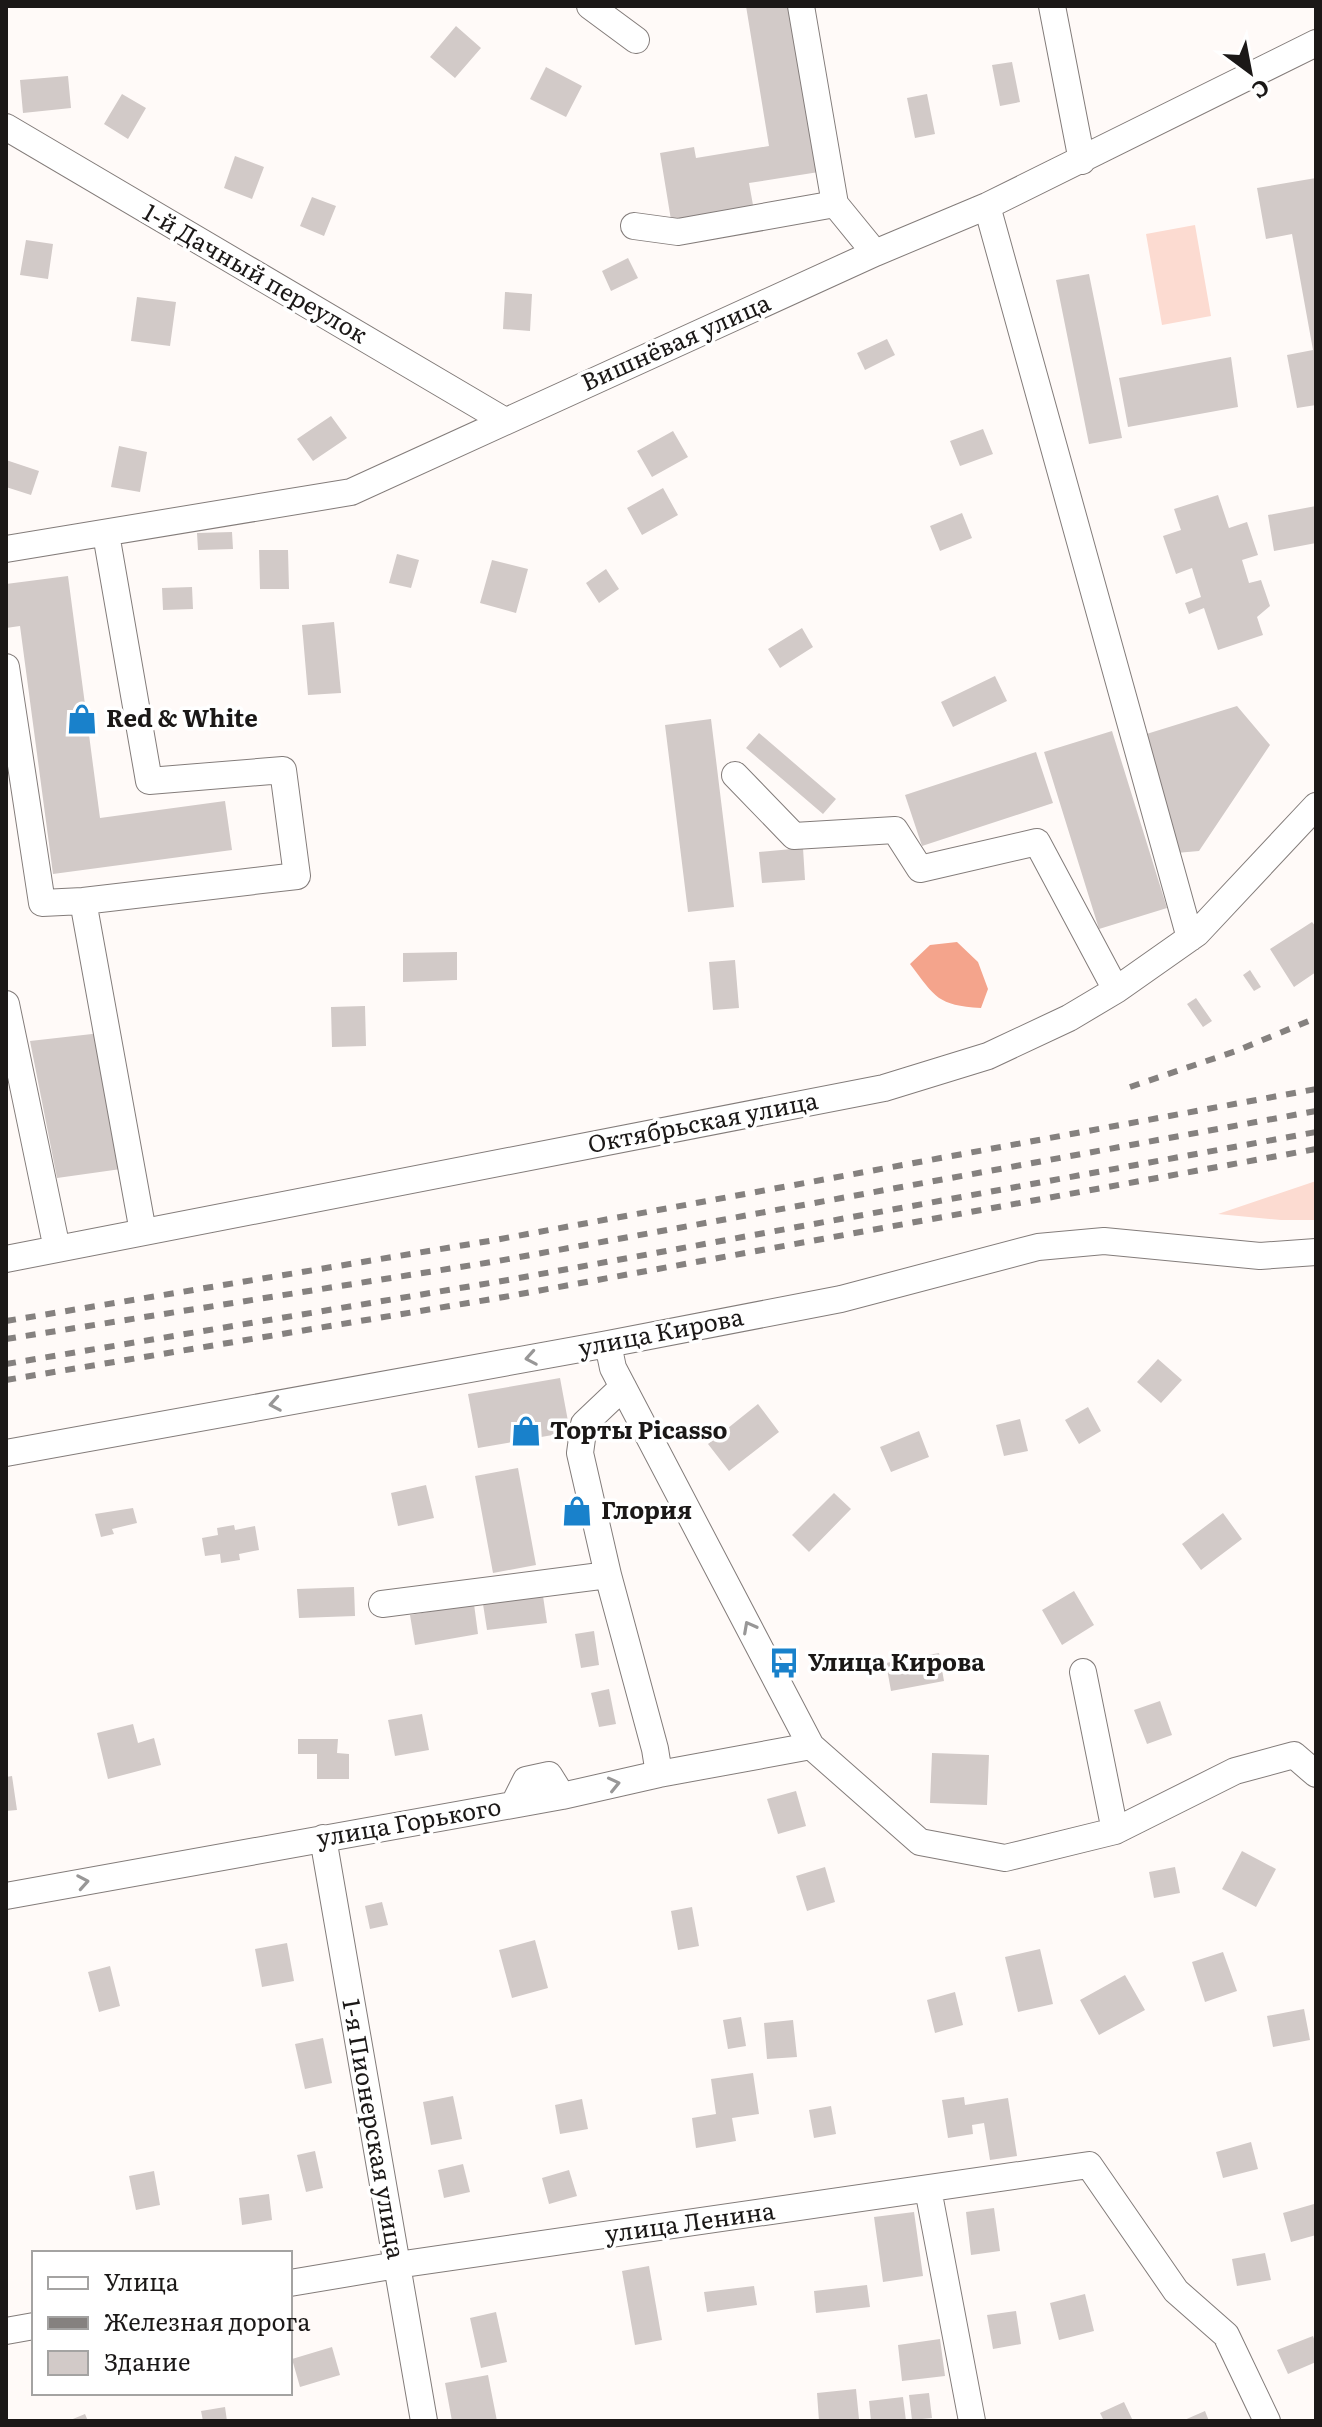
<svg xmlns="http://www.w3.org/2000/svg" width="1322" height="2427" viewBox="0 0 1322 2427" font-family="Literata,serif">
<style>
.green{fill:#fcdbd1}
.water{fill:#f4a48c}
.building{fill:#d2cac8}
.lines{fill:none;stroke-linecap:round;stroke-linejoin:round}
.minor-casing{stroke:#837c7a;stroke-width:28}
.minor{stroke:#fff;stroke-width:26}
.rail{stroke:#85817f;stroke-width:6;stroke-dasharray:10 10;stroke-linecap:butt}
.oneway{stroke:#989797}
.labels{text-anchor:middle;stroke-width:7;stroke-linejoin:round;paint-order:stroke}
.street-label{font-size:24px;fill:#1b1817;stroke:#fff}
.poi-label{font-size:24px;font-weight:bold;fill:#1b1817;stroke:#fff;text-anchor:start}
</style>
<rect width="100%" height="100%" fill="#fffaf8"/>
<path class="green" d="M1195,225L1211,316L1162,325L1146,234Z
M1316,1181V1220H1281L1218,1214Z"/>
<path class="water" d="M957,942L978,962L988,989L981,1008C937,1005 936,998 910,964L930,945Z"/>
<path class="building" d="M746,6H797L825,171L749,183L753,205L671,220L660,153L694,147L696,158L769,146Z
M456,26L481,48L455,78L430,57Z
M1012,62L1020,102L1000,106L992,65Z
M546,67L582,86L566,117L530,99Z
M68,76L71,108L23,113L20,80Z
M122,94L146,108L128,139L104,124Z
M927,94L935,134L915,138L907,98Z
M235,156L264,167L252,199L224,188Z
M1316,178V405L1297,408L1287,355L1313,350L1292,234L1266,239L1257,188Z
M312,197L336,206L324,236L300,226Z
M26,240L53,244L48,279L20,275Z
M628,258L638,278L611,291L602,271Z
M1089,274L1122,438L1089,444L1056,280Z
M505,292L532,294L530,331L503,329Z
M137,297L176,302L170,346L131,341Z
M887,339L895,355L865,370L857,353Z
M1231,357L1238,407L1128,427L1119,378Z
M331,416L347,438L313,461L297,439Z
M983,429L993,454L960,466L950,441Z
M673,431L688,457L652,477L637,451Z
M119,446L147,452L140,492L111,487Z
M6,460L39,471L31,495L6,487Z
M663,488L678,515L642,535L627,508Z
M1218,495L1229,528L1247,522L1258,555L1242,560L1249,583L1261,580L1270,606L1257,617L1263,635L1218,650L1204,608L1189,614L1185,603L1201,597L1192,568L1176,574L1163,536L1181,530L1174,509Z
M1316,506V543L1274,551L1268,515Z
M962,513L972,538L940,551L930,526Z
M232,532L233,549L198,550L197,533Z
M259,550H288L289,589H260Z
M397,554L419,560L411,588L389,583Z
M492,560L528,569L516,613L480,603Z
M606,569L619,589L599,603L586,583Z
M68,576L100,818L225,801L232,850L53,874L20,626L6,628V584Z
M192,587L193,609L163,610L162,588Z
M334,622L341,693L308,695L302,625Z
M802,628L813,647L780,668L768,649Z
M995,676L1007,701L953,727L941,702Z
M1237,706L1270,745L1199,851L1176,853L1140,736Z
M711,719L734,907L688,912L665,725Z
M1112,731L1167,908L1099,929L1044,752Z
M759,733L836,799L823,814L746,748Z
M1036,752L1053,803L922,846L905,795Z
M803,848L805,880L762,883L759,852Z
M1312,922L1316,927V972L1294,987L1270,949Z
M457,952V980L403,982V953Z
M735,960L739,1008L713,1010L709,962Z
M1250,970L1261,987L1254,991L1243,975Z
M1196,998L1212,1021L1203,1027L1187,1004Z
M365,1006L366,1046L332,1047L331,1007Z
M101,1033L121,1169L57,1178L30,1041Z
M1158,1359L1182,1380L1161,1403L1137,1382Z
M560,1378L570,1432L478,1448L468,1394Z
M758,1404L779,1432L729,1471L708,1444Z
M1088,1407L1101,1431L1079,1444L1065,1420Z
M1020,1419L1028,1451L1004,1456L996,1425Z
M919,1431L929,1457L891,1472L880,1447Z
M518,1468L536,1565L493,1573L475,1476Z
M426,1485L434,1518L398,1526L391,1493Z
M834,1493L851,1509L809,1552L792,1535Z
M133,1508L137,1523L112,1529L114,1534L101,1537L95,1514Z
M1223,1513L1242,1539L1201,1570L1182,1544Z
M234,1525L235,1530L255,1526L259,1550L239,1554L240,1560L221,1563L220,1554L205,1556L202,1538L218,1535L217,1528Z
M354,1587L355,1616L299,1618L297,1589Z
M1074,1591L1094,1625L1062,1645L1042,1610Z
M543,1596L547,1623L487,1630L483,1604Z
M474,1604L478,1634L415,1645L410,1615Z
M594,1631L599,1665L581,1668L575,1634Z
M939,1653L944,1681L891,1691L886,1663Z
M609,1689L616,1724L599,1727L591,1693Z
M1160,1701L1172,1735L1147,1744L1134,1710Z
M422,1714L429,1750L395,1756L388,1720Z
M133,1724L138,1743L154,1738L161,1765L108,1779L97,1733Z
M298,1739H338L337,1753L349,1754V1779H317V1754H298Z
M932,1753L989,1755L987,1805L930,1803Z
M12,1776L17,1810L6,1811V1777Z
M796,1791L806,1826L778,1834L767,1799Z
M1242,1851L1276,1869L1256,1907L1222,1889Z
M825,1867L835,1902L807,1911L796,1876Z
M1175,1867L1180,1893L1154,1898L1149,1872Z
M382,1902L388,1925L370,1929L365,1906Z
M692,1907L699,1946L678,1950L671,1911Z
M535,1940L548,1988L512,1998L499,1950Z
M287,1943L294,1981L262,1987L255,1949Z
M1040,1949L1053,2004L1018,2012L1005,1957Z
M1223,1952L1237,1991L1205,2002L1192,1962Z
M110,1966L120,2006L99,2012L88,1972Z
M1125,1975L1145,2010L1099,2035L1080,2000Z
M955,1992L963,2025L935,2033L927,2000Z
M1304,2009L1310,2040L1273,2047L1267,2016Z
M741,2017L746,2046L728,2049L723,2020Z
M793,2020L797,2057L767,2059L764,2023Z
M323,2038L332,2083L305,2089L295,2044Z
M753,2073L759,2114L732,2118L736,2141L696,2148L692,2118L716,2114L711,2079Z
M453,2096L462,2139L431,2145L423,2102Z
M964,2097L965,2105L1008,2098L1017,2156L990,2160L984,2123L972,2125L973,2134L948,2138L942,2100Z
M582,2099L588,2129L560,2134L555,2105Z
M831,2106L836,2134L814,2138L809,2110Z
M1251,2142L1258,2169L1223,2178L1216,2152Z
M315,2151L323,2188L306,2192L297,2155Z
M463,2164L470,2192L444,2198L438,2170Z
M569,2170L577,2196L549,2204L542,2178Z
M154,2171L160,2205L136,2210L129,2176Z
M269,2194L272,2220L242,2225L239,2198Z
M1314,2204L1316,2235L1291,2242L1283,2213Z
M994,2208L1000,2251L971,2255L966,2212Z
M914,2212L923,2276L883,2282L874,2217Z
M1265,2253L1271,2280L1237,2286L1232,2259Z
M649,2266L662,2340L635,2345L622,2271Z
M867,2285L870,2307L816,2313L814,2291Z
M754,2286L757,2305L707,2312L704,2292Z
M1085,2294L1094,2331L1059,2340L1050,2303Z
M1016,2311L1021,2344L993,2349L987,2315Z
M496,2312L507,2362L481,2368L470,2318Z
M1313,2336L1316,2344V2362L1288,2374L1277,2350Z
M940,2339L945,2376L902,2381L898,2345Z
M332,2347L340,2375L300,2387L292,2359Z
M488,2375L497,2421H452L445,2383Z
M856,2389L859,2419L819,2421L817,2393Z
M929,2393L932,2418L912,2420L909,2395Z
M903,2397L906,2421H871L869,2401Z
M1124,2402L1133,2421H1104L1100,2413Z
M225,2407L227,2421H203L201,2411Z
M1205,2411L1209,2421H1182Z
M85,2414L88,2421H68Z"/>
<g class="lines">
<g class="minor-casing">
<path id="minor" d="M590,6L636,40
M1052,6L1082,161
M6,127L505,421
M835,204L875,253
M987,206L1190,938
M634,226L678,232L835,204L801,6
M6,549L351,492L875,253L987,206L1316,43
M6,667L42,903L83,901L297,876L283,770L149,781L106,534
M735,775L794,836L895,830L920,869L1037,842L1116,990
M83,901L143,1232
M6,1004L57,1249
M6,1259L884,1088L988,1056L1069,1018L1116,990L1197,933L1316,806
M608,1344L613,1368L811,1746L920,1842L1005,1858L1115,1831L1235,1771L1294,1755L1316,1774
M623,1387L584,1424L580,1453L608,1575L655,1749L659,1774
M6,1453L608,1344L841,1299L1038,1247L1104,1241L1260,1256L1316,1252
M382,1604L608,1575
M1083,1672L1115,1831
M514,1804L526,1780L549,1775L562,1796
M323,1838L424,2421
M6,1896L562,1796L659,1774L811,1746
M928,2189L972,2421
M290,2283L397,2265L1089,2165L1176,2291L1226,2335L1267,2421
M6,2331L34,2326"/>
</g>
<use href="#minor" class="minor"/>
<path class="rail" d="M1130,1087L1236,1051L1316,1018
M6,1321L495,1240L1316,1089
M6,1339L498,1261L1316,1111
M6,1364L508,1280L1316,1132
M6,1380L504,1297L1316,1149"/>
</g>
<defs><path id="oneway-chevron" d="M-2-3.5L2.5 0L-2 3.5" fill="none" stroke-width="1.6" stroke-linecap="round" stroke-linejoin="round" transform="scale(2)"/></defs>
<g class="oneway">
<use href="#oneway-chevron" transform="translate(531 1358) rotate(170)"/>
<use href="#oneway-chevron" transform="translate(275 1404) rotate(170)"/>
<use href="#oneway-chevron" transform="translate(749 1627) rotate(-118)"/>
<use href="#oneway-chevron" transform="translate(614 1784) rotate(-13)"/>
<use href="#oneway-chevron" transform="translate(83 1882) rotate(-10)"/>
</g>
<defs>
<g id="shop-bare" transform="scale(2.4)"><path d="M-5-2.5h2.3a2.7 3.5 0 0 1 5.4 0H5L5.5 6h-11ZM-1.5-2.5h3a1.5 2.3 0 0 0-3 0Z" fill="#1981cb" stroke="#fff" stroke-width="2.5" paint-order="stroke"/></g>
<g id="bus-bare" transform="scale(2.4)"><path d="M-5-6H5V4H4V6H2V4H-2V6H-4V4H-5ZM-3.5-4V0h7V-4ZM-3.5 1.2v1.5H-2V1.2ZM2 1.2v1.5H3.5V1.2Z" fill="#1981cb" stroke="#fff" stroke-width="2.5" paint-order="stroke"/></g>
</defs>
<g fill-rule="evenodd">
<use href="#shop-bare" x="82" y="719"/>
<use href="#shop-bare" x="526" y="1431"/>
<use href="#shop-bare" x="577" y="1511"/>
<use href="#bus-bare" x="784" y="1663"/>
</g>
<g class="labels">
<g class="street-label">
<text transform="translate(255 274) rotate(30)" y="8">1-й Дачный переулок</text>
<text transform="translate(676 343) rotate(-24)" y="8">Вишнёвая улица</text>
<text transform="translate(703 1123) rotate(-11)" y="8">Октябрьская улица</text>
<text transform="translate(661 1333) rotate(-11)" y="8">улица Кирова</text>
<text transform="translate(409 1823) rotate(-10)" y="8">улица Горького</text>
<text transform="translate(373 2129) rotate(80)" y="8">1-я Пионерская улица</text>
<text transform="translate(690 2223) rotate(-8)" y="8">улица Ленина</text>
</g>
<g class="poi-label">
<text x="106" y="727">Red &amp; White</text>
<text x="550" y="1439">Торты Picasso</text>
<text x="601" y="1519">Глория</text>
<text x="808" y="1671">Улица Кирова</text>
</g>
</g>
<rect width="1322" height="2427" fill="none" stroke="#1b1817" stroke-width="16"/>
<rect x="32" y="2251" width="260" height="144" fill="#ffffff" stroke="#a4a3a2" stroke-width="2"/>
<rect x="48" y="2277" width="40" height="12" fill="#ffffff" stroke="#a4a3a2" stroke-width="2"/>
<text x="104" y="2291" font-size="24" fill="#1b1817">Улица</text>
<rect x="48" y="2317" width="40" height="12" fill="#85817f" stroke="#a4a3a2" stroke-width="2"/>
<text x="104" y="2331" font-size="24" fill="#1b1817">Железная дорога</text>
<rect x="48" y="2351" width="40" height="24" fill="#d2cac8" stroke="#a4a3a2" stroke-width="2"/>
<text x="104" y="2371" font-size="24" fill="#1b1817">Здание</text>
<g transform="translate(1250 72) rotate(148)" stroke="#ffffff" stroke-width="6" paint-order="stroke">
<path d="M0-6L14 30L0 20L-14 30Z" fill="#1b1817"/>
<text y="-12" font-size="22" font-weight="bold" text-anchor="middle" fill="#1b1817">С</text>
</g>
</svg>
